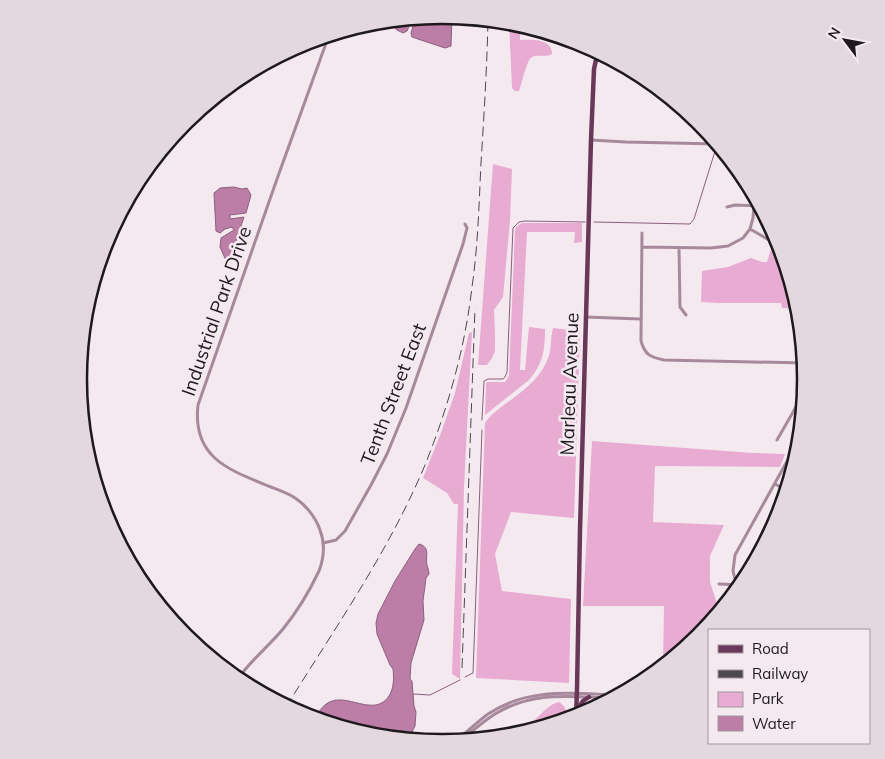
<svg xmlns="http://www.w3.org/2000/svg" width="885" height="759" viewBox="0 0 885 759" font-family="Mulish,sans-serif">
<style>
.green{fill:#e8abd1}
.water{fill:#bc7da6;stroke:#8c5f7d}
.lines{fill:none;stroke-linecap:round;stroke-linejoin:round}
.stream{stroke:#8c5f7d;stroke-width:1}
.minor{stroke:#a6899b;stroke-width:3}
.major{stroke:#693858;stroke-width:4.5}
.rail{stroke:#4d484c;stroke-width:1;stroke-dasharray:10 5;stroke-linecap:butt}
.labels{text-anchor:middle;stroke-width:5;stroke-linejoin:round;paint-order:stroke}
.street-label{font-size:19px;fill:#1d191c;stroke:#f5e9f0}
.rim{fill:none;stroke:#1d191c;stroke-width:2.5}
</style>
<rect width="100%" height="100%" fill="#f5e9f0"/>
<path class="green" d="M509,22L520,24V40C531,39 553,39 552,54C545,58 538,54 532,57C526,61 522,84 519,91H515L512,88Z
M493,164L512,169L510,220L503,297L494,310L495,335V351L492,358L487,365H478Z
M522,223H582V242L574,243L575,232H527L520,370H525L529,327L545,329C545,350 543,364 529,380L485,415L486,384L487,382H505L509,376L515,230L516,227Z
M772,246L777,248V262L786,263L800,309L782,308L781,303H719L701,302L702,271L728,267L751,258L762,262H767Z
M553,328L580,331L574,518L511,512L495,554L502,591L571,599L569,683L476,678L485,423C491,414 500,408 508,402C527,388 544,375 550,352C551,344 551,336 553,328Z
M472,332L464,487L460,679L452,674L458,504H454L447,493L423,478L442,430L455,393L469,333Z
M592,441L752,453L785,454L780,467L655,466L653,522L724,525L710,556V582L720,613L700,637L663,668L664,606H583Z
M559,702C565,705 568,714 568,721L513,737L507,738L501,734C508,727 516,732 524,729C535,723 545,705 559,702Z"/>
<path class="water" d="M443,15L452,16L451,46L445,48L412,37L411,33L414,23L411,22L407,31L403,33L397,30L394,27L396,20Z
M234,187L242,189L247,188L251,195L246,213L230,215V219L244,217L228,265L220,247L221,238L234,230L232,227L225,229L220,233L216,231L214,193L220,188Z
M419,544C431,547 425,557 427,565C428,568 429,571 429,574L426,578L423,601L424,620L411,663L410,679L412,681L414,706L416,712L415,726L411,734L403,740L371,737L315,720C333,675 370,724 389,696C394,688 394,678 393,669L390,665L377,634L376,623L378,614L395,581L415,549Z"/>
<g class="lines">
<path class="stream" d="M594,222L690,224L694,219L716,148
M482,420L484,381L488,379H503L505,377L507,372L513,228L519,222L525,221L585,222
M465,677L473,673L482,430
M413,694L430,695L460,680"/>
<path class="minor" d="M591,140L626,142L718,144
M727,207L735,205L761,206
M750,229L776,244H780
M642,233L641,341C645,355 650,357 664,360L805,363
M642,247L711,248L728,246L743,238L750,229L753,218L754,205
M679,248L680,307L686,315
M586,317L640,319
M794,410L804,412
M777,440L804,393
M775,484L788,491
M323,543L336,540L345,531L371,485L387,454L406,408L463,244L467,228L465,224
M719,584L743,585
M738,591L733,571L735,555L801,436
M237,680C250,661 268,647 283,629C296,613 310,590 319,571C324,558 325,543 320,530C316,518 306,505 295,498C288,493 279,490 271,487C229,470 192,458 198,405L277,179L329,35
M459,742C471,733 482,722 495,714C534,690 572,697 615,698
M453,743C465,734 476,723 488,714C530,686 575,694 622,695"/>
<path class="major" d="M576,712L583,701L589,697
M576,718L577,689L580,530L591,140L594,69L598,51"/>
<path class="rail" d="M462,668L475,308
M286,707C335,628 389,551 425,465C448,408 465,348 472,287C478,246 479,204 481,163C484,115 487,67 488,20"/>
</g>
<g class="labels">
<g class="street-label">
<text transform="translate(216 311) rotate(-71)" y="7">Industrial Park Drive</text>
<text transform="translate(569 384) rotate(-88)" y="7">Marleau Avenue</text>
<text transform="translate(393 394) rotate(-69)" y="7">Tenth Street East</text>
</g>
</g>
<path d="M0 0H885V759H0ZM87 379a355 355 0 1 1 710 0a355 355 0 1 1-710 0Z" fill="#e4d8df" fill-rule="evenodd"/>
<path class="rim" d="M87 379a355 355 0 1 1 710 0a355 355 0 1 1-710 0Z"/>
<rect x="708" y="629" width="162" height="115" fill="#f5e9f0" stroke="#9f969b"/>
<rect x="718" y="645" width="25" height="8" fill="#693858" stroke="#9f969b"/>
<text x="752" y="654" font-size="15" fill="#1d191c">Road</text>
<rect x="718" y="670" width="25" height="8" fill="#4d484c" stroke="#9f969b"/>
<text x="752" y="679" font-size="15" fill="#1d191c">Railway</text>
<rect x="718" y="692" width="25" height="15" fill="#e8abd1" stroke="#9f969b"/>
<text x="752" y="704" font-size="15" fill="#1d191c">Park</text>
<rect x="718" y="716" width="25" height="15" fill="#bc7da6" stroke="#9f969b"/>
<text x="752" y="729" font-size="15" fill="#1d191c">Water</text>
<g transform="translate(845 40) rotate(302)" stroke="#f5e9f0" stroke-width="4" paint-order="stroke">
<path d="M0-4L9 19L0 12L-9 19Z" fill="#1d191c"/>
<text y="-8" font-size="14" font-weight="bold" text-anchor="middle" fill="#1d191c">N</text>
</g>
</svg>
